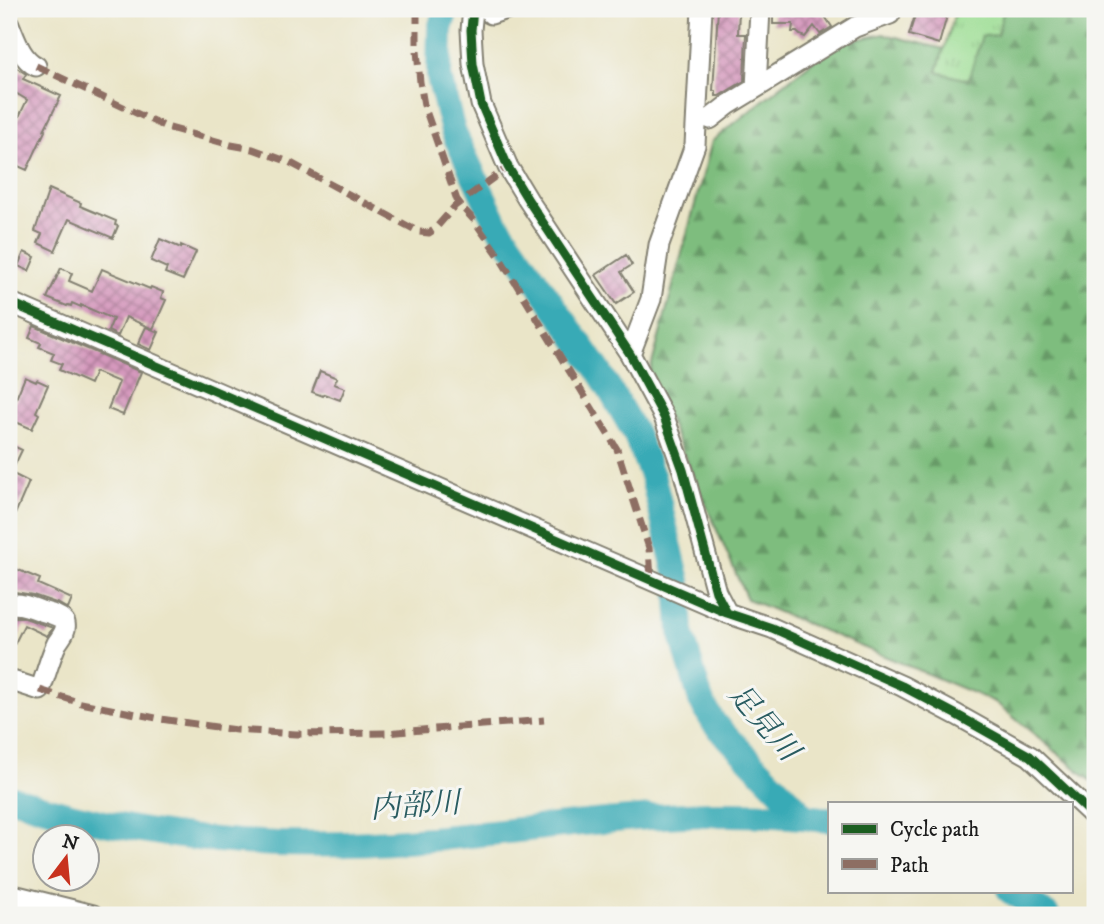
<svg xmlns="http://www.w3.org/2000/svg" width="1104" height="924" viewBox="0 0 1104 924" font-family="'IM FELL DW Pica','Noto Serif JP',serif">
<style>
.forest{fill:url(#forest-firs);stroke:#4d6c4d;stroke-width:2}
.park{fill:url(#park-tufts);stroke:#5c7d58;stroke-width:2}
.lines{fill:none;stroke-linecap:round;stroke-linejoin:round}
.river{stroke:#39aab6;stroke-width:26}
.building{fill:url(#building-cross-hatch)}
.minor-casing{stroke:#838072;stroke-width:23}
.minor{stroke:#fff;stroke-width:19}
.quiet{stroke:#8d6e63;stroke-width:7;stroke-dasharray:14 7;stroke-linecap:butt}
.cycleway-casing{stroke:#f6f6f2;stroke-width:13}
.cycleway{stroke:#1b5e20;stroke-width:9}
.labels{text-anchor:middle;stroke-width:6;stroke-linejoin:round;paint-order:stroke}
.water-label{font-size:30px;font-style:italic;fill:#295c61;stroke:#f6f6f2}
</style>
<defs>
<pattern id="forest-firs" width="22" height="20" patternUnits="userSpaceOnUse" patternTransform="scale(1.75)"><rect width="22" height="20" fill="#7ebd7e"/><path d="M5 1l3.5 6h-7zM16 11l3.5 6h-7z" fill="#696"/></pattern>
<pattern id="park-tufts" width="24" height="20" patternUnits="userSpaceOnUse" patternTransform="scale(1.75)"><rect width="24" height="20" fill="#9dde94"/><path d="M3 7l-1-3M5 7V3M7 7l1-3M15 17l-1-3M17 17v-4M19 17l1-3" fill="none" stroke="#87be7f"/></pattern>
<pattern id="building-cross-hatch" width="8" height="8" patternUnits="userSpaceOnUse" patternTransform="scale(1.75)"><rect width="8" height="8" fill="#d599bd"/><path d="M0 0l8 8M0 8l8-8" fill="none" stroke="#ac7c99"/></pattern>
</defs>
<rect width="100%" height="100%" fill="#f6f6f2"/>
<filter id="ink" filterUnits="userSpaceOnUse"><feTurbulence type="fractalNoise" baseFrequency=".0143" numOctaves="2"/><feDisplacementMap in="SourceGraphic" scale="14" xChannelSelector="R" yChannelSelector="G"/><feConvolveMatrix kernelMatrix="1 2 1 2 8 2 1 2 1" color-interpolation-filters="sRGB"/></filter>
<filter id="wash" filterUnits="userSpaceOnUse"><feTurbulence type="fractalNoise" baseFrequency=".00686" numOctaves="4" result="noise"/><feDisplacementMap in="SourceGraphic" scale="28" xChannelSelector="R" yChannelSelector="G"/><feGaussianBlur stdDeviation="1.57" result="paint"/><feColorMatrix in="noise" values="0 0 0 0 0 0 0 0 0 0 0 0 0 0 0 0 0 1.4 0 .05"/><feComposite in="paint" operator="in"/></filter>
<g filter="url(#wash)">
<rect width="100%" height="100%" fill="#eae5c8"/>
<path class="forest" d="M1004,9H1065L1095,16V784L995,702L747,599L649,375L712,141L834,44L884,34L944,49L937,71L982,36L997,35Z"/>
<path class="park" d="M956,9H1004L997,35L982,36L968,80L937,72Z"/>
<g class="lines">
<path class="river" d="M446,9L440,29L439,77L453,131L496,223L599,371L635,433L653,478L678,581L681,632L701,701L714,723L806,817
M9,797C141,841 279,852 417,840C555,829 691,802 829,820
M1010,891L1047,915"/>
</g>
<g id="blocks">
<path class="building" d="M718,9H739L738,34H746L744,81L719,96H716V91H713Z
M773,9H820L832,27L820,34L814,26L805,37L800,35L797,32H792L793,24H773Z
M917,9H949L939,44L909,35Z
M9,63L26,74L23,79L61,96L44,130L45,131L27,170L9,162V132L16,118L18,119L27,100L9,89Z
M49,189L81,203L80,206L116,221L115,225L118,226L113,238L69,219L55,251L38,243L42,234L35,231Z
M160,239L181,248V245L196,252L183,280L165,273L167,268L151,261Z
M24,252L35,257L29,271L18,266Z
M626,255L632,265L621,272L634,292L616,304L596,275Z
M61,268L72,273L69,281L92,291L102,269L150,289L151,287L163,292L161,298L166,300L153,329L126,317L118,336L108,331L113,319L81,305V307L72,303L71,306L68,305L67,306L47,298Z
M34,326L141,372L123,415L108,409L119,382L95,372L90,384L59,370L62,364L51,360L54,353L39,347L41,343L29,338Z
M146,327L159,332L151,350L138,344Z
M320,371L337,378L334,384L345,388L340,400L324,394L323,396L312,392Z
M25,377L36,382L37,380L48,385L36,412L39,414L32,429L9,419V398L15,401Z
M9,444L22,450L11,473L29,482L9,528Z
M9,566L40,579L38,584L72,599L68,609L59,604L33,595L9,591Z
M11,617H22L53,628L47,636L24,625L9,655V621Z"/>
</g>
</g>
<g filter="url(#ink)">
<use href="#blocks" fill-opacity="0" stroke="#838072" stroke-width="2"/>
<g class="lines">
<g class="minor-casing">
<path id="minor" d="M473,9L471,30L473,64L481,104L508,167L528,200L630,354L664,417L683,470L716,592L727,613
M491,14L506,9
M9,24C15,38 21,59 36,66
M756,88L760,9
M710,119L728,105L855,27L890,14L892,9
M9,302L727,613L772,628L902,686L957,715L1030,756L1095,817
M630,354L651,299L659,245L695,145L702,9
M9,605C19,602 31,607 41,611C48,613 62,616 65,623C67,631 61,637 57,643C50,657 46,675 40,690L9,680
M9,894L93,915"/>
</g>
<use href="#minor" class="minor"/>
<path class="quiet" d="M417,9V51L420,82L424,105L458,203L473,219L497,253L617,449L649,548L651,580
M36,66L166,127L231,145L253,149L289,162L419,232L429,233L434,230L455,206L508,167
M40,690L81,703L161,719L236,730L296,734L386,733L544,720"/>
<g class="cycleway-casing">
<path id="cycleway" d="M473,9L471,30L473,64L481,104L508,167L528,200L630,354L664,417L683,470L716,592L727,613
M9,302L727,613L772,628L902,686L957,715L1030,756L1095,817"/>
</g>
<use href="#cycleway" class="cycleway"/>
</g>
</g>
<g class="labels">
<g class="water-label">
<text transform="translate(764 722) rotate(49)" y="10">足見川</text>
<text transform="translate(415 805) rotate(-4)" y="10">内部川</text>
</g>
</g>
<rect width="1104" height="924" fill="none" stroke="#f6f6f2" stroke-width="35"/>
<rect x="828" y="802" width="245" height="91" fill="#f6f6f2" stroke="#9f9f9c" stroke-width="2"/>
<rect x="842" y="824" width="35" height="10" fill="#1b5e20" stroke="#9f9f9c" stroke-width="2"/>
<text x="890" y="836" font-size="21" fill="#1c1c1c">Cycle path</text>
<rect x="842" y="859" width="35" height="10" fill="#8d6e63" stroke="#9f9f9c" stroke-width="2"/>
<text x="890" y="872" font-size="21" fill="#1c1c1c">Path</text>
<g transform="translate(66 858) rotate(16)"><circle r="33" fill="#f6f6f2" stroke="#9f9f9c" stroke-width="2"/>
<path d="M0-5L12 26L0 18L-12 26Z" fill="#c8321e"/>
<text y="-10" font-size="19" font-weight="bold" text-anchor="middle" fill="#1c1c1c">N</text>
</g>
</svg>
